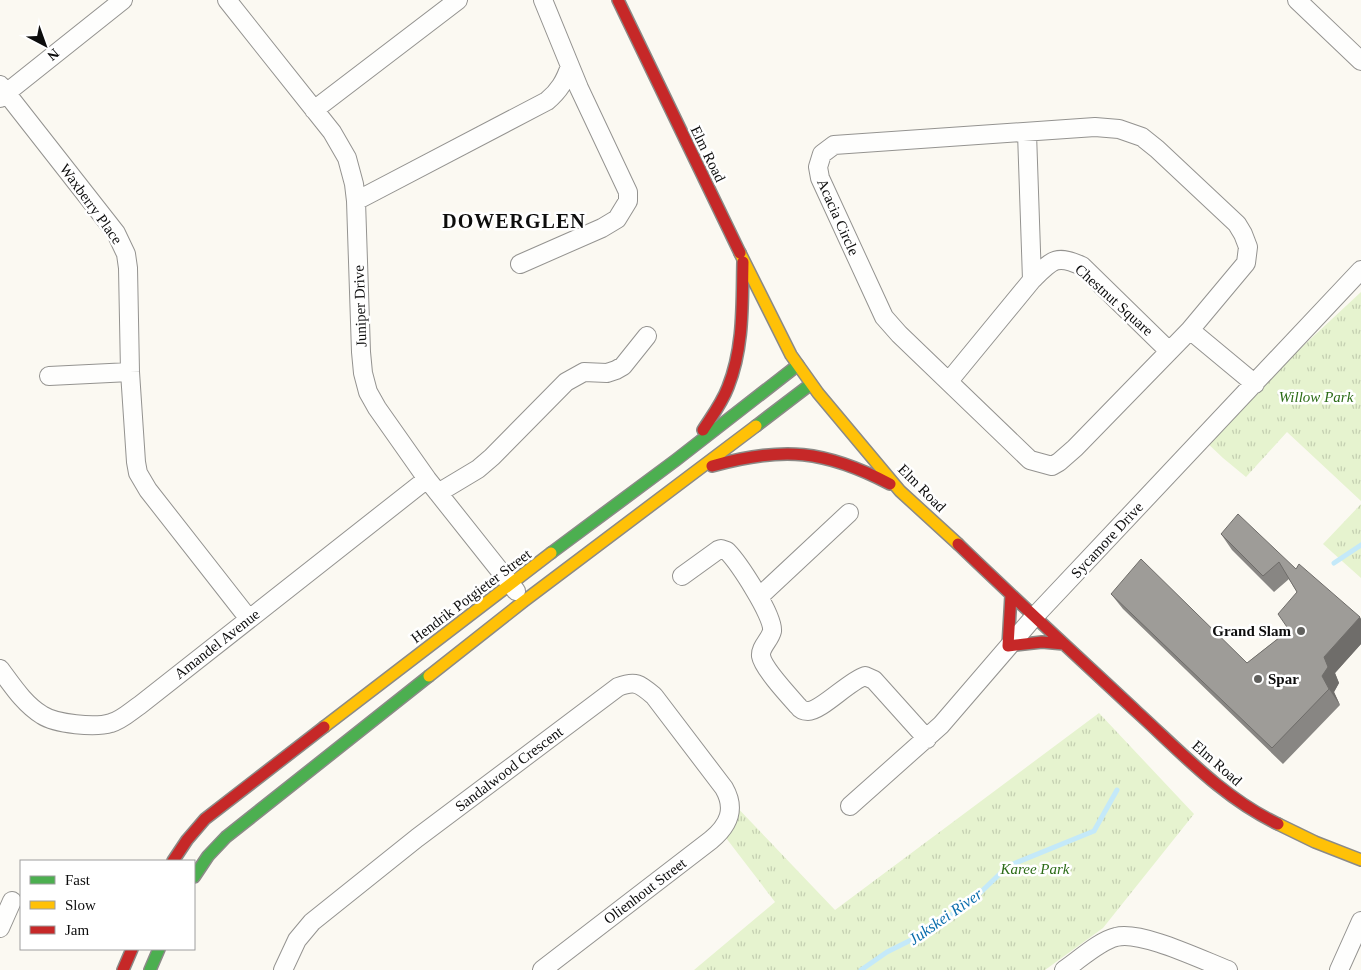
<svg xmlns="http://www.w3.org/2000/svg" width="1361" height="970" viewBox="0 0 1361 970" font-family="Georgia,serif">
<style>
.grass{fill:url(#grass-tufts)}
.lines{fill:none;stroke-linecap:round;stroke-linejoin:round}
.stream{stroke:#c4e9f9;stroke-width:5}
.street-casing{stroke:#949390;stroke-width:20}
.fast-casing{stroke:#8b8a87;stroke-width:14}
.slow-casing{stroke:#8b8a87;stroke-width:14}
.jam-casing{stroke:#8b8a87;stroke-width:14}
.street{stroke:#fefefd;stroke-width:18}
.fast{stroke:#4caf50;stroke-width:11}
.slow{stroke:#ffc107;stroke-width:11}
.jam{stroke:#c62828;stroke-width:11}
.wall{fill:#888683}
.shaded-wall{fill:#6f6d6a}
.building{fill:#9e9c98;stroke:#6f6d6a}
.poi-dot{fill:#60605d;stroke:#fff;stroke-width:2}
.labels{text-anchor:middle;stroke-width:5;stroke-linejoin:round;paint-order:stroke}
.street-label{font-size:15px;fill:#0d0d0d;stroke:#fff}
.park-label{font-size:15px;font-style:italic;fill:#2c6c17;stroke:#fff}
.poi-label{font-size:15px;font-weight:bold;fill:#0d0d0d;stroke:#fff;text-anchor:end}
.water-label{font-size:16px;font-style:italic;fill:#0a6dac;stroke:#fff}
.district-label{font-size:20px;font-weight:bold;letter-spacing:1px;fill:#0d0d0d;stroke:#fff}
</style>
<defs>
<pattern id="grass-tufts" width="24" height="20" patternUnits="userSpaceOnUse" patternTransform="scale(1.25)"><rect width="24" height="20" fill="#e6f3cf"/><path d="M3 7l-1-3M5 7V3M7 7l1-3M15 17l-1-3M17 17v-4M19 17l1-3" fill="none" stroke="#c4cfb1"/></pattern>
</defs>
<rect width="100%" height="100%" fill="#fbf9f2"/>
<path class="grass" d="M1361,292V501L1287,432L1246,477L1223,458L1203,439Z
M1361,504V578L1323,544Z
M1099,713L1194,814L1103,928L1045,970H694L775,902L723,834L730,800L835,910Z"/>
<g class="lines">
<path class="stream" d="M1334,563L1361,545
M861,970L887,952L933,929L981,892L1008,866L1094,831L1117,790"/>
<g class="street-casing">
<path id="street" d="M227,0L332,132L347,158L354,184L356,201L361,352L363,373L368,392L377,408L427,479L516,591
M1297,0L1361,61
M0,85L116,233L126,254L128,268L130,372L136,462L138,473L148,490L249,619
M0,98L123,0
M314,110L458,0
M1095,127L1119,129L1142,137L1157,149L1237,224L1243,234L1248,247L1246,263L1190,330L1075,448L1059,462L1052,466L1030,460L899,334L884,317L820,178L818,167L822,154L834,145Z
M1027,133L1032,280
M356,201L547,101C559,91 565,81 570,66
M520,264L602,228L617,219L628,201V192L579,88L543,0
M1190,330L1255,384
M49,376L130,372
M949,381L1032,280C1052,260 1056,254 1082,266L1169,351
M438,493L478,469L492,457L566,382L584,372L607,373L616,370L623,366L647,336
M682,576L718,550L721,549L727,551C738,562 774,616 772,631C770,640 760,647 761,656C763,668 789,696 798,706C800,709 804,711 808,711C821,711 849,681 865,676L874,680L927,739
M759,597L849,513
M0,669C12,685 24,704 42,715C56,724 95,728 111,723C122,720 131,711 140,705L427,479
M850,806L941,725L1034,617L1361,270
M0,928L12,901
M283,970L297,940L312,922L417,838L618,687C636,680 640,684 654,696L724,788C736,809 729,825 711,840L542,970
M1064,970C1079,960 1099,941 1116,937C1140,930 1202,960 1228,970
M1339,970L1361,921"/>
</g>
<g class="fast-casing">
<path id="fast" d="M756,426L811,384
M551,553L676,460L798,365
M194,877L208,856L226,837L429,676
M150,970L159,949"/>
</g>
<g class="slow-casing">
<path id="slow" d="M740,253L791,355L818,393L900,491L958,544
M429,676L524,601L756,426
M324,727L551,553
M1278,824L1315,842L1361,860"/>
</g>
<g class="jam-casing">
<path id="jam" d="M618,0L740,253
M703,430C712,416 722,403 728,387C744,347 742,304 743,262
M712,466C783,446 825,450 890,484
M958,544C1017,601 1077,656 1137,712C1182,753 1223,798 1278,824
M1011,595L1008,646L1042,642L1064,644
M173,861L187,840L205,819L324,727
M123,970L132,949"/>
</g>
<use href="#street" class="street"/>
<use href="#fast" class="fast"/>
<use href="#slow" class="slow"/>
<use href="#jam" class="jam"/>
</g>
<path class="wall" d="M1221,534L1296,569L1361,619V644L1335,673L1339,683L1334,692L1340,705L1283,764L1123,609L1111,594L1247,663L1289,630L1297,592L1289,579L1274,592L1232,550Z"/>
<path class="shaded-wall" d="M1360,617L1361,619V644L1335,673L1339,683L1334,692L1340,705L1329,689L1322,676L1324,657Z"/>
<path class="building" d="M1238,514L1296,569L1299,564L1360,617L1324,657L1328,667L1322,676L1329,689L1272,748L1111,594L1141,559L1247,663L1289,630L1278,614L1297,592L1279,562L1263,576L1221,534Z"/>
<g class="poi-dot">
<circle cx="1301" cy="631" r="5"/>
<circle cx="1258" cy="679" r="5"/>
</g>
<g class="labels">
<g class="street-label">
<text transform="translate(708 154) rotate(64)" y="5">Elm Road</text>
<text transform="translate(91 204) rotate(54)" y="5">Waxberry Place</text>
<text transform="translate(838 217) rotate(66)" y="5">Acacia Circle</text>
<text transform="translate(1114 300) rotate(42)" y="5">Chestnut Square</text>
<text transform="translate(360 306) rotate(-92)" y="5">Juniper Drive</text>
<text transform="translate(922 488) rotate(45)" y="5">Elm Road</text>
<text transform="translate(1107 540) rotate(-47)" y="5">Sycamore Drive</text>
<text transform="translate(471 596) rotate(-37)" y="5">Hendrik Potgieter Street</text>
<text transform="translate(217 644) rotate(-38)" y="5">Amandel Avenue</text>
<text transform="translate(1217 763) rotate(41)" y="5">Elm Road</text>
<text transform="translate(509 769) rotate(-37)" y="5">Sandalwood Crescent</text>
<text transform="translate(645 891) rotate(-37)" y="5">Olienhout Street</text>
</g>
<g class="park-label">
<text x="1316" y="402">Willow Park</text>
<text x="1035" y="874">Karee Park</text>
</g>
<g class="poi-label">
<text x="1291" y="636">Grand Slam</text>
<text x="1268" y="684" text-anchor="start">Spar</text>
</g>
<g class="water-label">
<text transform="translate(945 916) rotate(-35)" y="6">Jukskei River</text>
</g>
<g class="district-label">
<text x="514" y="228">DOWERGLEN</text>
</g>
</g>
<rect x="20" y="860" width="175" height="90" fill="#ffffff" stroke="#9e9e9e"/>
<rect x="30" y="876" width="25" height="8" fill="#4caf50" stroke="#9e9e9e"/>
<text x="65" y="885" font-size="15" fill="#0d0d0d">Fast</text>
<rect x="30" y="901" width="25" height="8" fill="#ffc107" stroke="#9e9e9e"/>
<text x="65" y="910" font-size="15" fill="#0d0d0d">Slow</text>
<rect x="30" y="926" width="25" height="8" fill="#c62828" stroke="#9e9e9e"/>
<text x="65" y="935" font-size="15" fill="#0d0d0d">Jam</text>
<g transform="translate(45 45) rotate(139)" stroke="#ffffff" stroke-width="4" paint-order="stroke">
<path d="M0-4L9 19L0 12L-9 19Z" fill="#0d0d0d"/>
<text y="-8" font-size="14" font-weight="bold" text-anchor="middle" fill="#0d0d0d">N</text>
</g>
</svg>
